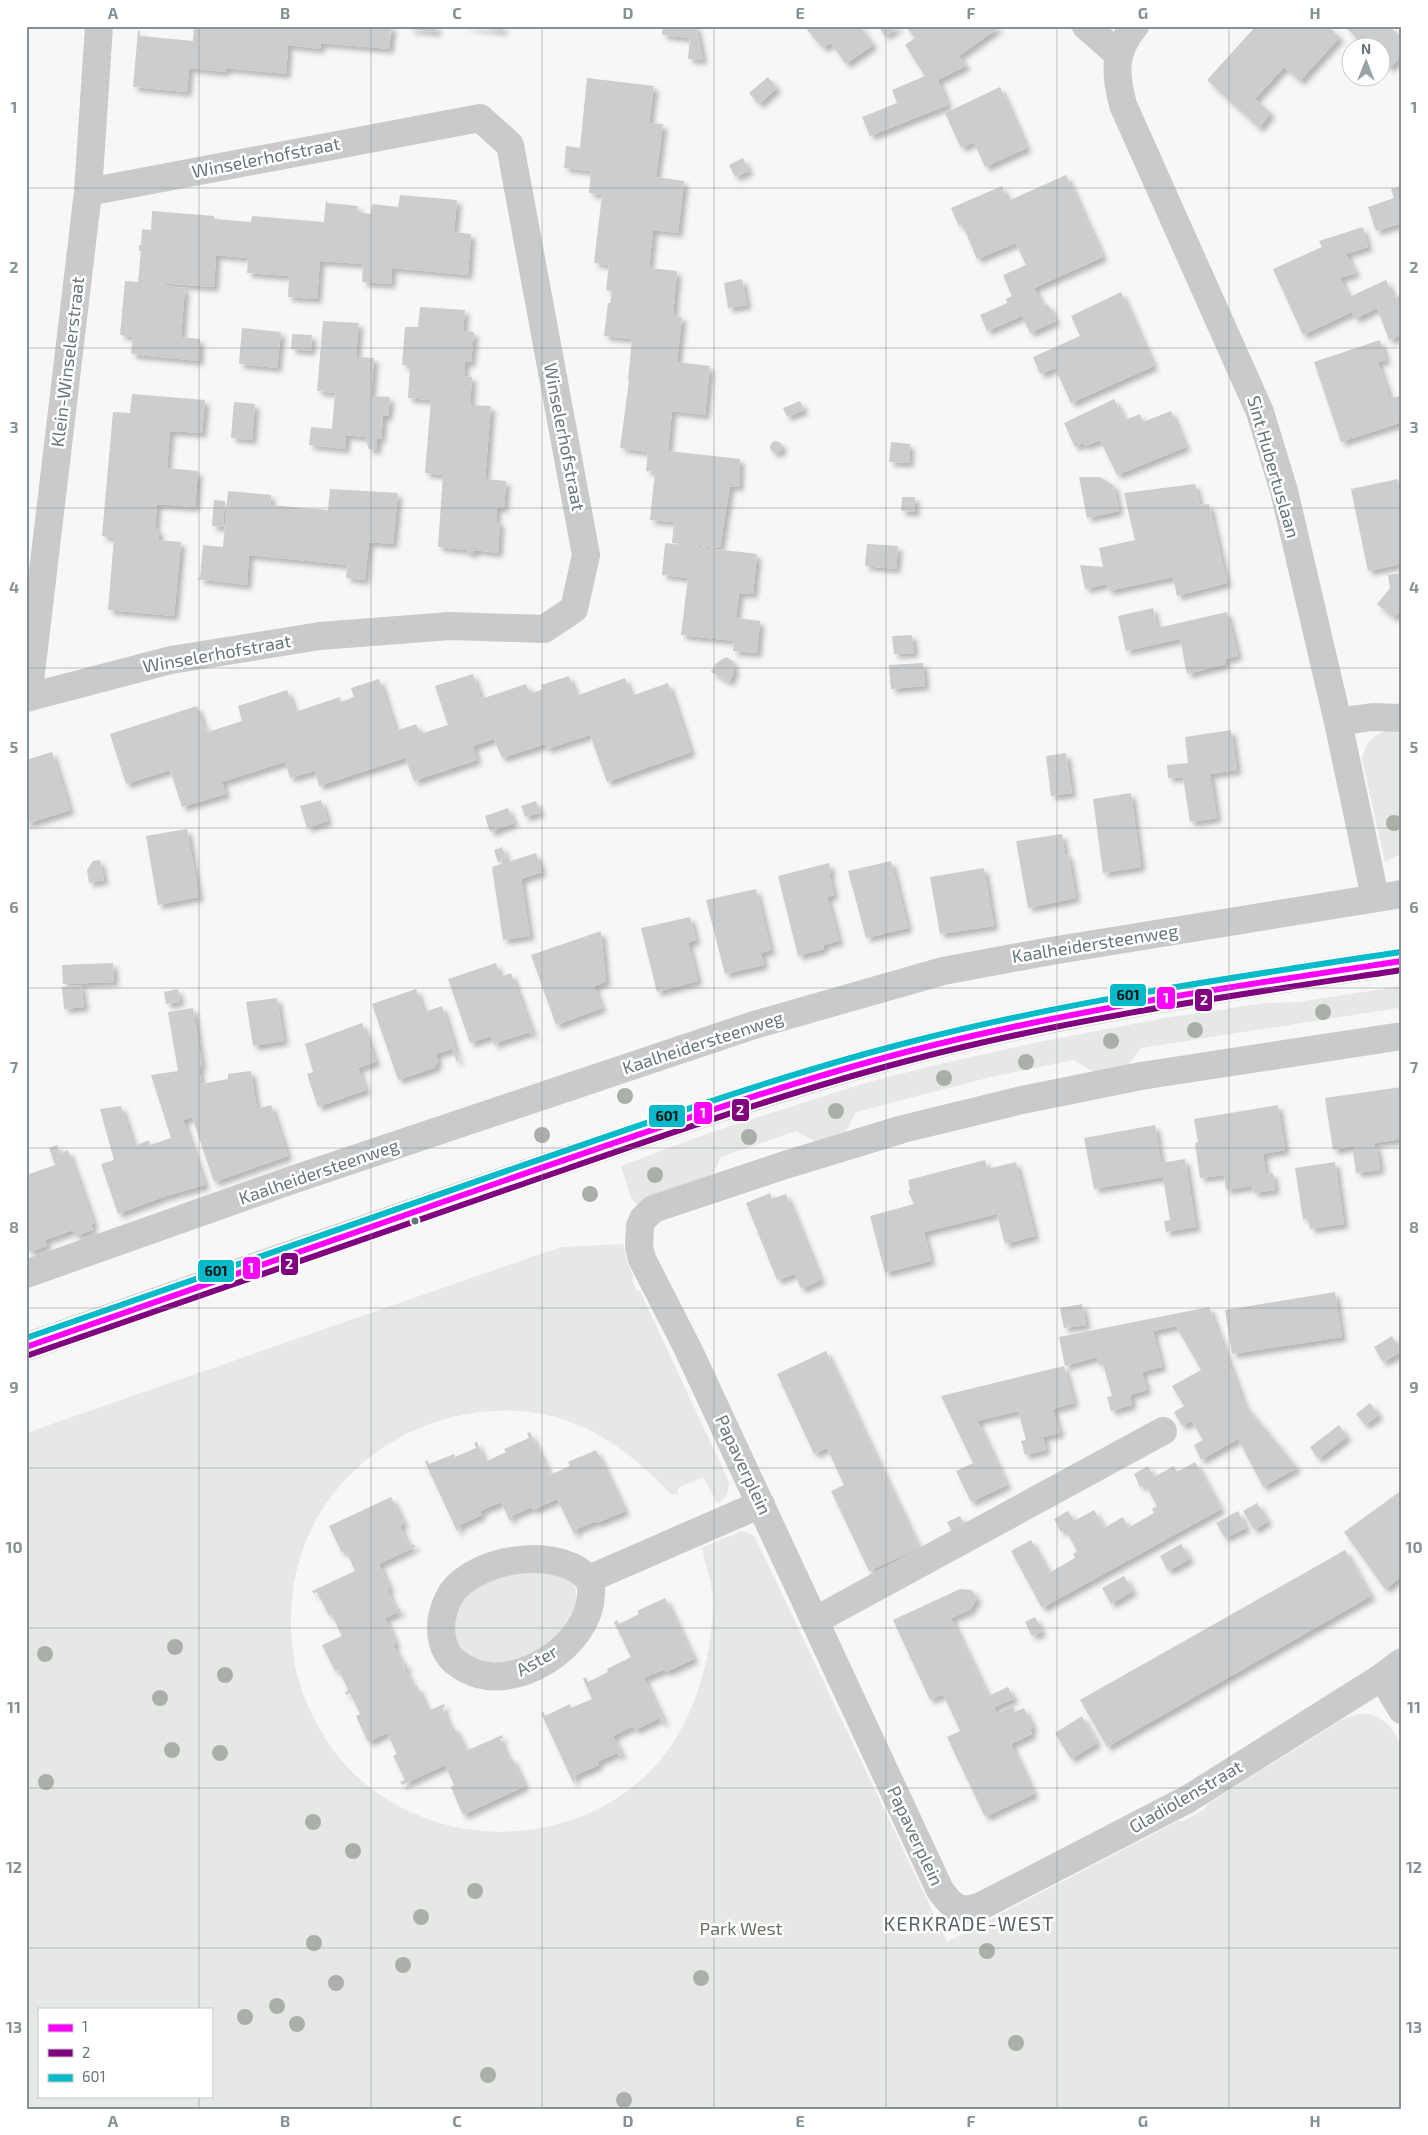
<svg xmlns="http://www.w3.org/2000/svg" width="1428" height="2135" viewBox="0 0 1428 2135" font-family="'Exo 2',sans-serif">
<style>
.green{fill:#e6e8e5;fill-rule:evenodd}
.building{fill:#cccdce;filter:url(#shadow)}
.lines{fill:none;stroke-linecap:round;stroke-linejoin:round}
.minor{stroke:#c8cacb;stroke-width:28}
.tertiary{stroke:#c8cacb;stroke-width:28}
.bus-1-casing{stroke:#fff;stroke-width:10}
.bus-2-casing{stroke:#fff;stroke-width:10}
.bus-3-casing{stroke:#fff;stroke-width:10}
.bus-1{stroke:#f0f;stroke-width:6}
.bus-2{stroke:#800080;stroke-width:6}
.bus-3{stroke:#05bac9;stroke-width:6}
.tree{fill:#a9b0a7}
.grid{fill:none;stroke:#859197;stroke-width:1;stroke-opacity:0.55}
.bus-dot{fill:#66767d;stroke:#fff;stroke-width:2}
.labels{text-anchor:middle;stroke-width:5;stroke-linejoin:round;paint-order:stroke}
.street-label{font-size:18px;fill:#66767d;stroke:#fff}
.park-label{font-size:18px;fill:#697665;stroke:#fff}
.quarter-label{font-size:20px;letter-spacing:1px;fill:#586369;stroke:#fff}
.line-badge{stroke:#fff;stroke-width:2}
.badge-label{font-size:14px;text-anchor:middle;font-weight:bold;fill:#fff}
.pale-badge-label{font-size:14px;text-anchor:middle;font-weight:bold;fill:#111}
.neatline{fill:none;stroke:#859197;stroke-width:2}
.grid-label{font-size:16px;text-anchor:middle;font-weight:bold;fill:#859197}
</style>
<defs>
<filter id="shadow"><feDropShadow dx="4.5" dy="4.5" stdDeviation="2.5" flood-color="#0004"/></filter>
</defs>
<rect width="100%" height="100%" fill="#f7f7f7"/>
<path class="green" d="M1385,731L1402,732V861L1398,855L1385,862L1362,759C1365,745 1371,736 1385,731Z
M1402,986V1011L1398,1008L1141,1048L1128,1066L1093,1072L1074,1060L991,1077L856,1112L845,1133L816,1142L796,1131L721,1157L711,1177L638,1206L631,1198L621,1166L709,1133L865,1083L940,1064L1039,1042L1170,1017L1265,1003L1298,1002Z
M623,1244L628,1264L633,1275L632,1280L636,1290L640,1291L729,1482L727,1494L720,1502H717L703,1477L678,1488V1493L672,1495C646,1469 625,1449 593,1432C505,1385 388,1419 331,1497C297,1541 286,1598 293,1653C297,1686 310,1713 327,1741C350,1777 385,1803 425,1818C514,1852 625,1822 676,1738C700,1699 712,1650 713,1604C713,1586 706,1566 702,1548L741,1531L747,1532L755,1537L947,1942L1178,1821H1183L1205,1809L1206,1805L1345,1718C1375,1706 1386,1720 1402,1744V2109H26V1433L543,1253L563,1247ZM39,2009H211V2096H39Z
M544,1569L571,1581L575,1587L577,1603L571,1624L541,1649L515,1661L487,1665L465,1654L455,1640L454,1609L458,1602L488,1579Z"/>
<path class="building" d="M194,26H392L389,49L321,43L320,49L288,45L286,74L226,68L225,72L189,68L187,92L133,87L138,31H140V36L193,41Z
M410,26H437L436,32L409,29Z
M460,26H503V31Z
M663,26H696L703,60L688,59L690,38L662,35Z
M811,26H860L873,45L846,64L831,43L823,48L807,30Z
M878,26H900L885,36Z
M905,26H997L998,28L959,56L966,66L938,80L948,105L870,136L862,117L897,103L892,90L925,76L905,45L915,38Z
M1256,26H1327L1340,37L1300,81L1284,67L1255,99L1271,113L1259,128L1207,80Z
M1350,26H1389L1402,38V55L1390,68L1380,59V48H1367L1347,29Z
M768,77L777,88L759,104L749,93Z
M587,78L654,86L649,123L663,124L656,177L684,181L678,233L653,230L649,268L677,271L673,316L682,317L677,362L710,366L705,415L672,411L668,451L740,459L739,487L730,486L720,548L672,543L674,522L650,520L655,472L646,471L648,452L620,448L629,381L628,380L632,339L604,336L608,303H610L612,291L606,290L609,265L594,263L602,195L589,193L591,171L564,168L566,146L580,148Z
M1000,87L1027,148L985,167L974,142L961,148L945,113Z
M743,158L749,171L735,177L729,165Z
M1066,175L1103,257L1034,288L1043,306L1048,304L1056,321L1030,333L1022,316L987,331L980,315L1007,303L1006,299L1012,296L1003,275L1026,265L1016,243L977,259L962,224L959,226L951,208L1002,186L1008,201Z
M1402,186V223L1376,231L1368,207L1394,198L1391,189Z
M400,195L457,200L454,232L471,234L468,275L392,268L391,284L362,282L363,264L320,261L317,299L288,297L289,276L247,273L248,258L216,255L214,287L143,282L185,288L181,337L200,339L199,361L131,354L133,337L120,335L125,281L138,282L141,251H139V245H141L142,229L151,230L152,211L214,216V219L251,222L252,216L324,222L326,200L328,203L358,206L357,212L371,214L372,204L398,207Z
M1363,227L1368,247L1346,254L1356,273L1340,278L1349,297L1386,280L1394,298L1402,295V335L1389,340L1377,308L1355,319L1352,312L1303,335L1273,269L1322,247L1319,241Z
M742,279L747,305L728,308L724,283Z
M1121,292L1154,366L1071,403L1055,368L1040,374L1033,357L1080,336L1071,316Z
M420,307L465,310L463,331L474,332L471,362H465L464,376L472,377L470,405L491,406L485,479L506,481L504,508L497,507L496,522H500L498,553L474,550V553H466L467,550L438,547L443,475L425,473L431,400L408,398L410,366L402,365L405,327H418Z
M323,321L359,323L356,357L374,358L371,396L390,397L388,416H383L381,439L377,438V450L369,449L365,437L346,435L345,449L309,445L311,427L332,429L335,393L317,391Z
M242,328L281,332L277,368L239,364Z
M292,334L312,335L311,351L291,349Z
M1380,340L1386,360L1378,362L1390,399L1402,395V422L1341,442L1314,362Z
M132,394L205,400L202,433L170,431L167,468L198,471L195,507L157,504L155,529L159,530L158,540L181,542L174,616L108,610L114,538L102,536L113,412L130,413Z
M1114,399L1125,420L1140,414L1143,422L1171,411L1186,447L1117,475L1100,440L1085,446L1083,443L1075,447L1064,423Z
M800,401L804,410L787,417L783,408Z
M234,402L255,404L252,440L231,438Z
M770 447a6 6 0 1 1 12 0a6 6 0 1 1-12 0Z
M891,442L910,444L909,463L889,462Z
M1079,477H1100L1114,486L1119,511L1087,518Z
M1398,479L1402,498V564L1368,571L1351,489Z
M1195,484L1200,505L1209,504L1227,583L1177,596L1173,577L1108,591L1107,584L1085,589L1080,565L1103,567L1099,548L1135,540L1124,493Z
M330,489L398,493L393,544L369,542L365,580L346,578L347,565L249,555L247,585L196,579L200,578L203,545L223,547L228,491L271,495L270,505L328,510Z
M902,497H915V512L901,511Z
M214,500L225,501L223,527L212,526Z
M665,543L757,554L753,594L739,593L736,618L760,621L757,653L733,651L734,641L681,635L688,578L662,575Z
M867,544L898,546L896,569L865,566Z
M1402,573V609L1394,618L1377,604L1390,588L1388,575Z
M1153,608L1157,628L1227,612L1238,656L1225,659L1226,664L1187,674L1180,639L1126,651L1118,616Z
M912,635L914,653L894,654L892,636Z
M726,657L733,661L734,673L729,682L711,672L716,663Z
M923,663L925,686L891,689L889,665Z
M473,674L481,699L526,684L530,694L543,689L541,685L569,676L576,696L625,678L631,696L668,683L691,752L607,782L590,735L547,749L545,744L502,758L494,739L473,746L477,760L414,781L405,758L319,786L315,771L290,778L285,762L222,782L226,794L182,807L170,770L126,784L110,734L197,706L204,727H205L208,732L242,721L238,706L287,690L295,712L340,697L341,702L354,697L351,688L379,679L396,731L416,724L420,734L448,725L435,686Z
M1231,730L1237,770L1210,774L1217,818L1190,822L1183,777L1168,778L1167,765L1188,763L1185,737Z
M52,752L70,810L26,824V760Z
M1066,753L1072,793L1051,796L1046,756Z
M1131,793L1141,867L1103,873L1093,799Z
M321,800L328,821L307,828L300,806Z
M536,801L540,813L525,817L521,806Z
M508,808L514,823L490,832L485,816Z
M187,829L199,897L158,905L146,836Z
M1062,834L1065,855L1068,854L1076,898L1028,908L1016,841Z
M502,847L507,860L498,862L494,850Z
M536,853L542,872L521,879L530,936L503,940L492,867Z
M100,860L104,880L89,883L87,870L93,861Z
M891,861L908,928L866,938L848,871Z
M829,863L831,872L829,873L834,895L827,897L839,941L823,945L824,949L798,956L778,876Z
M984,868L994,926L940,934L930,877Z
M756,889L771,950L761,953L764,965L725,974L706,900Z
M690,917L696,940L688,943L698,981L657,992L641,928Z
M601,931L606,982L594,986L602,1008L556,1025L531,955Z
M113,963L114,982L63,984L62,965Z
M496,963L500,977L511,973L533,1034L531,1035L530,1032L496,1043L495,1047L491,1036L470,1043L448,979Z
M81,985L84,1007L64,1009L62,987Z
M178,989L180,1002L166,1004L164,992Z
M416,989L424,1012L442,1006L459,1061L457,1062L452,1049L436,1054L438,1062L434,1068L398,1080L372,1004Z
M277,998L284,1041L253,1046L246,1002Z
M193,1008L202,1066L199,1067L201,1084L228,1079V1074L251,1071L257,1109L271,1105L288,1156L214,1182L192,1117L183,1120L205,1185L166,1196L118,1214L101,1164L114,1160L100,1109L121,1106L134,1146L149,1140L150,1145L171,1138L151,1075L178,1071L168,1012Z
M362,1023L376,1062L358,1068L366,1090L318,1107L307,1074L313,1072L305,1044Z
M1402,1087V1139L1374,1143L1375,1148L1377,1147L1380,1170L1356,1173L1353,1151L1356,1150L1355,1146L1333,1150L1325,1098Z
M1278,1105L1285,1150L1263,1154L1266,1174L1273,1173L1275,1190L1254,1193L1252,1186L1226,1190L1224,1175L1200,1178L1195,1143L1198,1142L1194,1119Z
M1155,1125L1161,1163L1185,1159L1196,1227L1166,1232L1164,1221L1170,1220L1163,1177L1094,1189L1084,1138Z
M57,1145L60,1154L68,1150L94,1224H91L93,1230L75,1236L73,1230L45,1240L47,1246L30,1252L26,1246V1175L55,1165L49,1148Z
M985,1160L987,1169L1016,1162L1035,1236L1005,1244L997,1214L924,1232L931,1261L885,1273L870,1216L914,1204L908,1191L910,1190L908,1180Z
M1335,1162L1344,1224L1310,1229L1308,1218L1303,1220L1295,1168Z
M770,1193L772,1199L786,1194L821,1280L801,1289L795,1274L777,1280L746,1203Z
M1335,1292L1342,1337L1232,1354L1225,1310Z
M1082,1304L1086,1325L1064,1328L1060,1308Z
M1209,1307L1244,1404L1297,1468L1263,1487L1238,1439L1201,1460L1194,1445L1203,1440L1192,1421L1182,1426L1174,1412L1184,1406L1172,1386L1201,1370L1176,1326L1153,1331L1162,1367L1142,1372L1147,1390L1130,1395L1132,1405L1111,1411L1107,1397L1112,1396L1103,1364L1099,1365L1097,1357L1065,1366L1059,1337Z
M1392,1336L1401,1352L1383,1362L1374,1347Z
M826,1351L919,1548L869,1571L831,1491L844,1485L827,1448L814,1454L777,1374Z
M1064,1366L1074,1403L1053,1409L1060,1433L1043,1437L1046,1450L1025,1455L1021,1441L1026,1440L1018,1411L977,1421L1007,1485L971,1502L956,1471L973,1463L941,1396Z
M1370,1403L1379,1415L1365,1425L1356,1414Z
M1339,1425L1347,1437L1318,1459L1310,1447Z
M530,1432L550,1475L570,1466L568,1462L596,1450L625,1511L597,1523L596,1521L575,1530L577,1533L574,1534L557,1499L533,1510L532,1507L511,1516L513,1520L510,1521L501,1502L480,1511L482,1515L458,1526L460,1530L457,1531L425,1462L427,1460L429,1464L454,1454L455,1457L476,1448L474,1443L477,1442L485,1462L506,1452L504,1449L529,1438L527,1433Z
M1195,1462L1221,1509L1042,1608L1011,1551L1031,1540L1049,1573L1075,1558L1073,1554L1077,1551L1065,1529L1061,1532L1054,1519L1068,1511L1074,1521L1094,1510L1104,1528L1123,1517L1128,1528L1154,1513L1152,1509L1157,1506L1145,1484L1140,1487L1134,1474L1148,1466L1154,1477L1174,1466L1177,1472Z
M1402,1490V1576L1385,1589L1344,1532Z
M391,1497L404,1523L400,1526L409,1546L414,1544L415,1547L379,1564L390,1588L387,1589L396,1610L400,1608L401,1611L385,1618L396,1643L393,1645L403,1665L406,1663L408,1666L404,1668L414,1688L417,1686L428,1711L444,1704L445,1707L442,1708L451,1729L454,1727L466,1751L502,1735L503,1738L500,1739L508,1760L512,1758L525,1786L463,1815L451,1787L454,1785L445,1765L402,1785L400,1782L405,1780L393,1756L397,1754L387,1733L368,1742L356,1716L360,1714L350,1693L346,1695L345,1693L348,1690L339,1670L335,1671L322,1645L342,1636L332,1615L329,1616L317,1592L314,1594L312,1591L355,1571L346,1551L342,1553L329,1526Z
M1257,1503L1268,1521L1254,1530L1243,1511Z
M1238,1511L1246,1528L1225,1538L1216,1523Z
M960,1516L965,1526L952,1532L947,1522Z
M1181,1544L1190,1559L1168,1571L1160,1556Z
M1345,1550L1371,1596L1107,1747L1080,1700Z
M1124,1576L1133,1591L1111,1604L1102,1588Z
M960,1589L972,1590L977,1599L970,1610L951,1618L988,1696L1008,1687L1014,1699L994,1707L997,1714L1013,1706L1015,1712L1024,1708L1033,1727L1030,1729L1032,1734L1011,1744L1034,1794L985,1817L947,1737L960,1731L943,1694L930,1700L893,1620Z
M665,1598L694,1659L666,1672L665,1669L644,1678L664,1721L661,1723L660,1718L635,1730L633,1726L613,1736L622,1755L619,1756L617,1753L597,1762L599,1765L574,1776L576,1781L573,1782L541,1713L544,1712L545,1716L570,1704L571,1708L592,1699L583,1679L586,1677L588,1682L608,1672L607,1669L631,1657L614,1622L617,1620L619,1624L639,1614L637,1611Z
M1035,1617L1042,1632L1032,1636L1025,1622Z
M1082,1716L1097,1743L1071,1759L1055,1733Z"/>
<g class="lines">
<path class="minor" d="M1086,26L1119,55
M1135,26C1113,52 1115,74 1123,105L1260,412L1284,491L1338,722L1375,897
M26,698L171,660L320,636L450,626L544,629L574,609L586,555L510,145L480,118L88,192
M28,698L88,192L99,26
M1338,722L1372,717L1402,718
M1402,1036L1141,1076L1022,1100L903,1129L785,1165L653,1209L643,1219L640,1226L639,1246L642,1259L688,1349L940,1890C954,1909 960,1914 983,1905L1188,1799L1382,1677L1402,1662
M26,1274L289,1181L754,1025L943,971L1051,951L1402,894
M589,1579C590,1583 592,1589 591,1594C590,1646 514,1694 468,1670C460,1666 452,1661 448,1654C441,1643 440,1630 442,1617C445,1604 451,1590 462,1582C490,1560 538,1552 570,1566C577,1568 583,1574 589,1579L761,1504
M816,1620L1163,1431
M1382,1677L1402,1710"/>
<path class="tertiary" d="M26,1347C194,1287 361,1230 530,1172C654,1130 779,1086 907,1052C1069,1010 1236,986 1402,961"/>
<g class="bus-1-casing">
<path id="bus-1" d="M26,1347C187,1290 348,1234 509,1179C640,1134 772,1087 906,1052C1069,1010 1236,986 1402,961"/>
</g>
<g class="bus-2-casing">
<path id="bus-2" d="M29,1355C189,1298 350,1243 511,1188C642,1143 773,1096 907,1061C1070,1018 1236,995 1402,970"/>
</g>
<g class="bus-3-casing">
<path id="bus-3" d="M26,1338C189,1280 352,1224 515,1168C644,1124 774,1077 906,1043C1068,1001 1235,977 1401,952"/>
</g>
<use href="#bus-1" class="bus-1"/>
<use href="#bus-2" class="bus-2"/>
<use href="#bus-3" class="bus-3"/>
</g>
<g class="tree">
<circle cx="1394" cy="823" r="8"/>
<circle cx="1323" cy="1012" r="8"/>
<circle cx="1195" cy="1030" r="8"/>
<circle cx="1111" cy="1041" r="8"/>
<circle cx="1026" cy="1062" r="8"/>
<circle cx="944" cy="1078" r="8"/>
<circle cx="625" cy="1096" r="8"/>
<circle cx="836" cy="1111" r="8"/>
<circle cx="542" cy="1135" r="8"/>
<circle cx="749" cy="1137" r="8"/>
<circle cx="655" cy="1175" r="8"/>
<circle cx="590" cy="1194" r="8"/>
<circle cx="175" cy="1647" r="8"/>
<circle cx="45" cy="1654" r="8"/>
<circle cx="225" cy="1675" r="8"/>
<circle cx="160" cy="1698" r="8"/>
<circle cx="172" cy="1750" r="8"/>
<circle cx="220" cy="1753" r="8"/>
<circle cx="46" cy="1782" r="8"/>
<circle cx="313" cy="1822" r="8"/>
<circle cx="353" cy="1851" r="8"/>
<circle cx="475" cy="1891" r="8"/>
<circle cx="421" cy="1917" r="8"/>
<circle cx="314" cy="1943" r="8"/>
<circle cx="987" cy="1951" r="8"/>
<circle cx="403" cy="1965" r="8"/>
<circle cx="701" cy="1978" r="8"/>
<circle cx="336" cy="1983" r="8"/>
<circle cx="277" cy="2006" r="8"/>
<circle cx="245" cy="2017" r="8"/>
<circle cx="297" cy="2024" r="8"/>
<circle cx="1016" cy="2043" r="8"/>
<circle cx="488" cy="2075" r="8"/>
<circle cx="624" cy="2100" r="8"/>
</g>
<path class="grid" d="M199,26V2009M371,26V2109M542,26V2109M714,26V2109M886,26V2109M1057,26V2109M1229,26V2109M26,188H1402M26,348H1402M26,508H1402M26,668H1402M26,828H1402M26,988H1402M26,1148H1402M26,1308H1402M26,1468H1402M26,1628H1402M26,1788H1402M26,1948H1402M199,2096V2109"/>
<circle class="bus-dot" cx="415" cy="1221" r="4.5"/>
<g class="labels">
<g class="street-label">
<text transform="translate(266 158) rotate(-11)" y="6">Winselerhofstraat</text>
<text transform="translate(68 362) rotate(-83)" y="6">Klein-Winselerstraat</text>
<text transform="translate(564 437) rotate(79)" y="6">Winselerhofstraat</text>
<text transform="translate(1273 467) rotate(74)" y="6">Sint Hubertuslaan</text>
<text transform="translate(217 654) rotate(-10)" y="6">Winselerhofstraat</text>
<text transform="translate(1095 944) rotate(-9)" y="6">Kaalheidersteenweg</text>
<text transform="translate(703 1043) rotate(-18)" y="6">Kaalheidersteenweg</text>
<text transform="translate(319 1172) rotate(-19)" y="6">Kaalheidersteenweg</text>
<text transform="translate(743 1465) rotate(65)" y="6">Papaverplein</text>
<text transform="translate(537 1661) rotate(-29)" y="6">Aster</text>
<text transform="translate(1186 1797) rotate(-30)" y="6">Gladiolenstraat</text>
<text transform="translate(915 1836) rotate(65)" y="6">Papaverplein</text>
</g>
<g class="park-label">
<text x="741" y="1935">Park West</text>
</g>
<g class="quarter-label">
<text x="969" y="1931">KERKRADE-WEST</text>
</g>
</g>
<g class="line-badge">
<rect x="1109" y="983" width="38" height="24" rx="5" fill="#05bac9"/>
<rect x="1156" y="986" width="20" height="24" rx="5" fill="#f0f"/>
<rect x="1194" y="988" width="19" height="24" rx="5" fill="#800080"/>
<rect x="731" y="1098" width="19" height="24" rx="5" fill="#800080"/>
<rect x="693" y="1101" width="20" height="24" rx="5" fill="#f0f"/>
<rect x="648" y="1104" width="38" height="24" rx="5" fill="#05bac9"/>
<rect x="280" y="1252" width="19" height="24" rx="5" fill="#800080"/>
<rect x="242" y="1256" width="19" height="24" rx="5" fill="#f0f"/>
<rect x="197" y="1259" width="38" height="24" rx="5" fill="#05bac9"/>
</g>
<g class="badge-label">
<text x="1166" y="1003">1</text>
<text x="1204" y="1005">2</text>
<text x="740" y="1115">2</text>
<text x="703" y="1118">1</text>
<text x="289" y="1269">2</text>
<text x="251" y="1273">1</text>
</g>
<g class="pale-badge-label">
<text x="1128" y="1000">601</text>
<text x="667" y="1121">601</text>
<text x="216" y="1276">601</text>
</g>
<rect width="1428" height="2135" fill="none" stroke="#ffffff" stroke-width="55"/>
<rect x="38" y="2008" width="175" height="90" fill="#ffffff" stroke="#c2c8cb"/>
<rect x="48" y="2024" width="25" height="8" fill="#ff00ff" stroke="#c2c8cb"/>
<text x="82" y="2032" font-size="15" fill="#66767d">1</text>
<rect x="48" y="2049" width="25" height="8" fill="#800080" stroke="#c2c8cb"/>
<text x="82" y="2058" font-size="15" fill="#66767d">2</text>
<rect x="48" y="2074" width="25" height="8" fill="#05bac9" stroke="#c2c8cb"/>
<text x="82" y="2082" font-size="15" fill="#66767d">601</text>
<g transform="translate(1366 62)"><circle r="24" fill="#ffffff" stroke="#c2c8cb"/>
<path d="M0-4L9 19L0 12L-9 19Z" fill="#99a3a8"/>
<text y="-8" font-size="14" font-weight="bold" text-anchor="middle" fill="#66767d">N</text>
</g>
<rect x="28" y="28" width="1372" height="2080" class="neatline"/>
<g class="grid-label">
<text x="113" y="19">A</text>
<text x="285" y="19">B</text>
<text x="457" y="19">C</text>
<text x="628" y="19">D</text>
<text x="800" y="19">E</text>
<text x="971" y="19">F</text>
<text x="1143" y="19">G</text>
<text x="1315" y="19">H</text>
<text x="14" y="113">1</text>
<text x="1414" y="113">1</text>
<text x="14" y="273">2</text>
<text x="1414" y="273">2</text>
<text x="14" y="433">3</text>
<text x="1414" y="433">3</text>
<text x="14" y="593">4</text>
<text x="1414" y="593">4</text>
<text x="14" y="753">5</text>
<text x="1414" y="753">5</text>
<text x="14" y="913">6</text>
<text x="1414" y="913">6</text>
<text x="14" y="1073">7</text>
<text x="1414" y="1073">7</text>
<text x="14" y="1233">8</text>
<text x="1414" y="1233">8</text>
<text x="14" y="1393">9</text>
<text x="1414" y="1393">9</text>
<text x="14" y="1553">10</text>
<text x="1414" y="1553">10</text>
<text x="14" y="1713">11</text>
<text x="1414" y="1713">11</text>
<text x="14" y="1873">12</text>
<text x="1414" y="1873">12</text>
<text x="14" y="2033">13</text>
<text x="1414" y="2033">13</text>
<text x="113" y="2127">A</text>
<text x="285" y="2127">B</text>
<text x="457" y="2127">C</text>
<text x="628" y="2127">D</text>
<text x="800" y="2127">E</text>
<text x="971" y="2127">F</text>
<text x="1143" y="2127">G</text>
<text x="1315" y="2127">H</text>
</g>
</svg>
